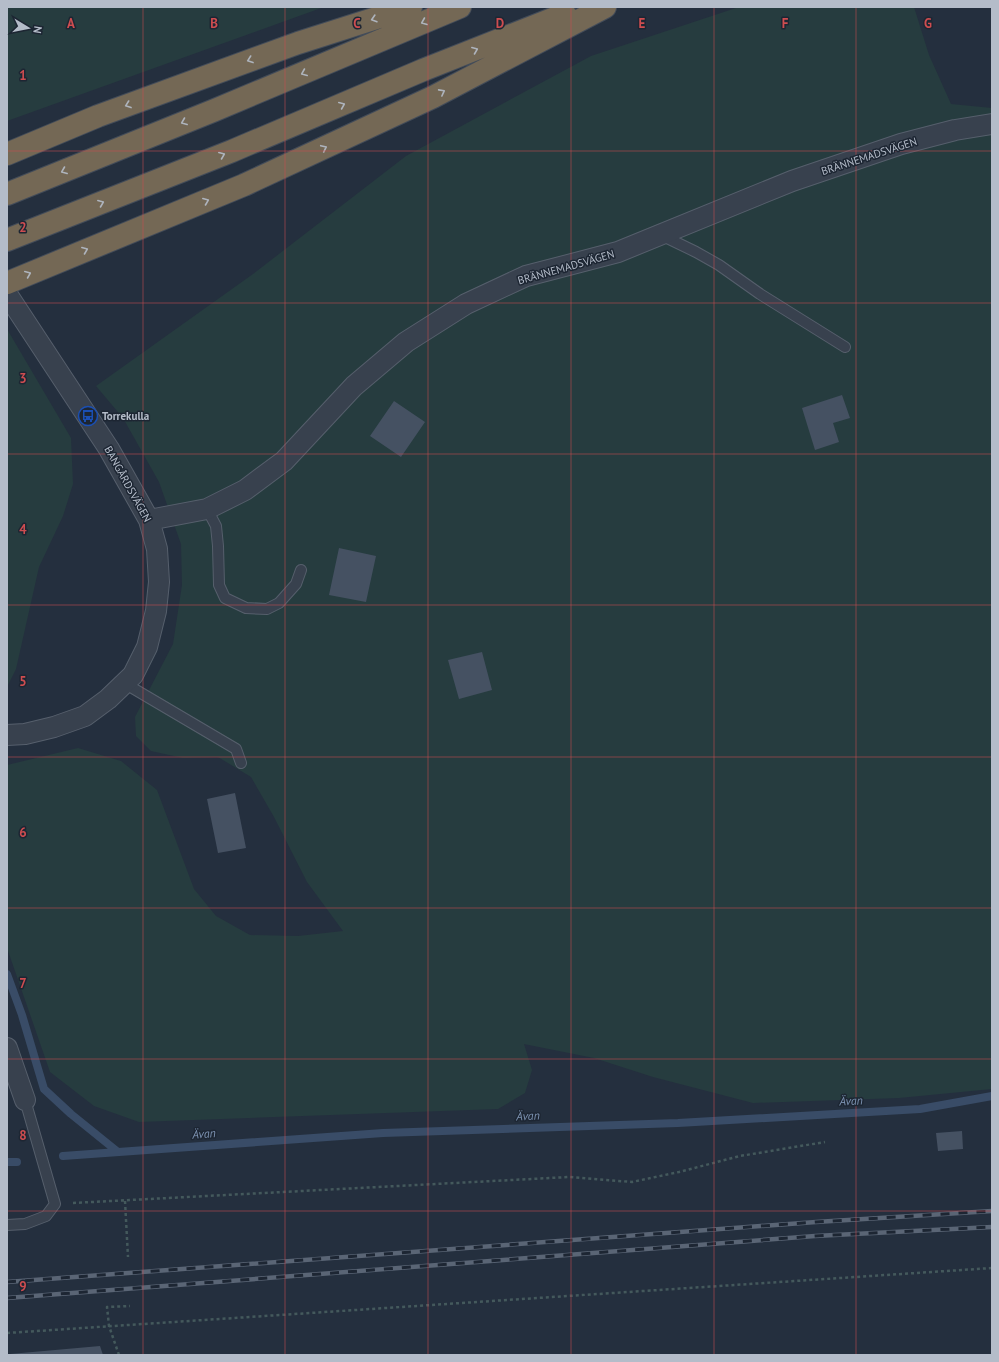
<svg xmlns="http://www.w3.org/2000/svg" width="999" height="1362" viewBox="0 0 999 1362" font-family="'PT Sans',sans-serif">
<style>
.green{fill:#263c3f}
.lines{fill:none;stroke-linecap:round;stroke-linejoin:round}
.stream{stroke:#394c67;stroke-width:8}
.building{fill:#455162}
.service-casing{stroke:#565f6c;stroke-width:12}
.minor-casing{stroke:#565f6c;stroke-width:22}
.motorway-casing{stroke:#434c59;stroke-width:24}
.path{stroke:#44595c;stroke-width:2.5;stroke-dasharray:3 3;stroke-linecap:butt}
.service{stroke:#38414e;stroke-width:10}
.minor{stroke:#38414e;stroke-width:20}
.motorway{stroke:#746855;stroke-width:22}
.rail-casing{stroke:#5a6575;stroke-width:4.5}
.rail{stroke:#1d2633;stroke-width:3;stroke-dasharray:9;stroke-linecap:butt}
.oneway{stroke:#aeb4bd}
.grid{fill:none;stroke:#ce4d50;stroke-width:1;stroke-opacity:0.55}
.labels{text-anchor:middle;stroke-width:3;stroke-linejoin:round;paint-order:stroke}
.street-label{font-size:11px;fill:#b4bcc9;stroke:#1d2633}
.poi-label{font-size:11px;font-weight:bold;fill:#b4bcc9;stroke:#1d2633;text-anchor:start}
.water-label{font-size:12px;font-style:italic;fill:#7c92b1;stroke:#1d2633}
.grid-label{font-size:13px;text-anchor:middle;font-weight:bold;fill:#ce4d50;stroke:#1d2633;stroke-width:3;stroke-linejoin:round;paint-order:stroke}
</style>
<rect width="100%" height="100%" fill="#242f3e"/>
<path class="green" d="M7,7H324L7,121Z
M739,7H914L929,55L951,104L992,108V1089L899,1098L753,1103L653,1077L594,1058L524,1044L532,1070L525,1093L498,1109L139,1122L94,1106L50,1072L7,948V765L78,748L121,761L157,790L194,889L216,916L250,935L298,936L343,931L307,882L274,817L251,777L218,757L183,758L151,751L136,736L135,717L173,644L182,585L181,544L159,482L123,418L96,386L253,274L406,156L591,56Z
M7,329L71,438L73,484L63,516L39,567L16,669L7,687Z"/>
<g class="lines">
<path class="stream" d="M7,974L22,1015L44,1089L71,1114L118,1152
M63,1156L383,1133L678,1123L920,1109L992,1096
M7,1162H17"/>
</g>
<path class="building" d="M842,395L850,418L833,423L839,442L815,450L802,408Z
M394,401L425,422L401,457L370,436Z
M339,548L376,556L366,602L329,595Z
M482,652L492,690L459,699L448,660Z
M235,793L246,848L218,853L207,799Z
M962,1131L963,1149L938,1151L936,1133Z
M100,1346L103,1355H10V1354Z"/>
<g class="lines">
<g class="service-casing">
<path id="service" d="M661,235L696,252L719,265L760,294L845,347
M207,509L216,526L218,546L219,585L225,598L246,608L267,609L279,603L296,584L301,570
M124,683L236,749L241,763
M7,1225L25,1224L46,1216L55,1204L25,1100"/>
</g>
<g class="minor-casing">
<path id="minor" d="M7,294L109,449L149,520L157,549L159,582L156,611L147,647L133,675L108,699L85,716L54,727L25,734L7,735
M149,520L207,509L245,490L284,461L354,386L406,342L466,304L526,276L618,252L792,181L901,144L955,130L992,124
M7,1048L25,1100"/>
</g>
<g class="motorway-casing">
<path id="motorway" d="M7,154L98,116L298,43L411,7
M7,194L215,110L460,7
M7,240L232,151L423,70L565,14
M7,283L244,185L433,97L605,7"/>
</g>
<path class="path" d="M125,1201L128,1257
M73,1203L569,1177L632,1182L679,1172L740,1156L825,1142
M7,1333L992,1268
M119,1355L109,1326L107,1307L130,1306"/>
<use href="#service" class="service"/>
<use href="#minor" class="minor"/>
<use href="#motorway" class="motorway"/>
<g class="rail-casing">
<path id="rail" d="M7,1282L816,1222L992,1211
M7,1298L815,1236L992,1227"/>
</g>
<use href="#rail" class="rail"/>
</g>
<defs><path id="oneway-chevron" d="M-2-3.5L2.5 0L-2 3.5" fill="none" stroke-width="1.6" stroke-linecap="round" stroke-linejoin="round"/></defs>
<g class="oneway">
<use href="#oneway-chevron" transform="translate(374 19) rotate(163)"/>
<use href="#oneway-chevron" transform="translate(424 22) rotate(157)"/>
<use href="#oneway-chevron" transform="translate(475 50) rotate(-22)"/>
<use href="#oneway-chevron" transform="translate(250 60) rotate(160)"/>
<use href="#oneway-chevron" transform="translate(304 73) rotate(157)"/>
<use href="#oneway-chevron" transform="translate(442 92) rotate(-28)"/>
<use href="#oneway-chevron" transform="translate(128 105) rotate(160)"/>
<use href="#oneway-chevron" transform="translate(342 105) rotate(-23)"/>
<use href="#oneway-chevron" transform="translate(184 122) rotate(158)"/>
<use href="#oneway-chevron" transform="translate(324 148) rotate(-25)"/>
<use href="#oneway-chevron" transform="translate(222 155) rotate(-22)"/>
<use href="#oneway-chevron" transform="translate(64 171) rotate(158)"/>
<use href="#oneway-chevron" transform="translate(206 201) rotate(-22)"/>
<use href="#oneway-chevron" transform="translate(101 203) rotate(-22)"/>
<use href="#oneway-chevron" transform="translate(85 250) rotate(-22)"/>
<use href="#oneway-chevron" transform="translate(28 274) rotate(-23)"/>
</g>
<path class="grid" d="M143,7V1355M285,7V1355M428,7V1355M571,7V1355M714,7V1355M856,7V1355M7,151H992M7,303H992M7,454H992M7,605H992M7,757H992M7,908H992M7,1059H992M7,1211H992"/>
<defs>
<g id="bus-ring" transform="scale(1)"><circle r="9.5" fill="#1d2633" stroke="#1a4fb4" stroke-width="1.5"/><path d="M-5-6H5V4H4V6H2V4H-2V6H-4V4H-5ZM-3.5-4V0h7V-4ZM-3.5 1.2v1.5H-2V1.2ZM2 1.2v1.5H3.5V1.2Z" fill="#1a4fb4"/></g>
</defs>
<g fill-rule="evenodd">
<use href="#bus-ring" x="88" y="416"/>
</g>
<g class="labels">
<g class="street-label">
<text transform="translate(869 156) rotate(-18)" y="4">BRÄNNEMADSVÄGEN</text>
<text transform="translate(566 267) rotate(-16)" y="4">BRÄNNEMADSVÄGEN</text>
<text transform="translate(128 484) rotate(61)" y="4">BANGÅRDSVÄGEN</text>
</g>
<g class="poi-label">
<text x="102" y="420">Torrekulla</text>
</g>
<g class="water-label">
<text transform="translate(851 1101) rotate(-3)" y="4">Ävan</text>
<text transform="translate(528 1116) rotate(-2)" y="4">Ävan</text>
<text transform="translate(204 1134) rotate(-4)" y="4">Ävan</text>
</g>
</g>
<g class="grid-label">
<text x="71" y="28">A</text>
<text x="214" y="28">B</text>
<text x="357" y="28">C</text>
<text x="500" y="28">D</text>
<text x="642" y="28">E</text>
<text x="785" y="28">F</text>
<text x="928" y="28">G</text>
<text x="23" y="80">1</text>
<text x="23" y="232">2</text>
<text x="23" y="383">3</text>
<text x="23" y="534">4</text>
<text x="23" y="686">5</text>
<text x="23" y="837">6</text>
<text x="23" y="988">7</text>
<text x="23" y="1140">8</text>
<text x="23" y="1291">9</text>
</g>
<rect width="999" height="1362" fill="none" stroke="#b4bcc9" stroke-width="16"/>
<g transform="translate(28 28) rotate(100)" stroke="#1d2633" stroke-width="3" paint-order="stroke">
<path d="M0-3L7 15L0 10L-7 15Z" fill="#b4bcc9"/>
<text y="-6" font-size="11" font-weight="bold" text-anchor="middle" fill="#b4bcc9">N</text>
</g>
</svg>
